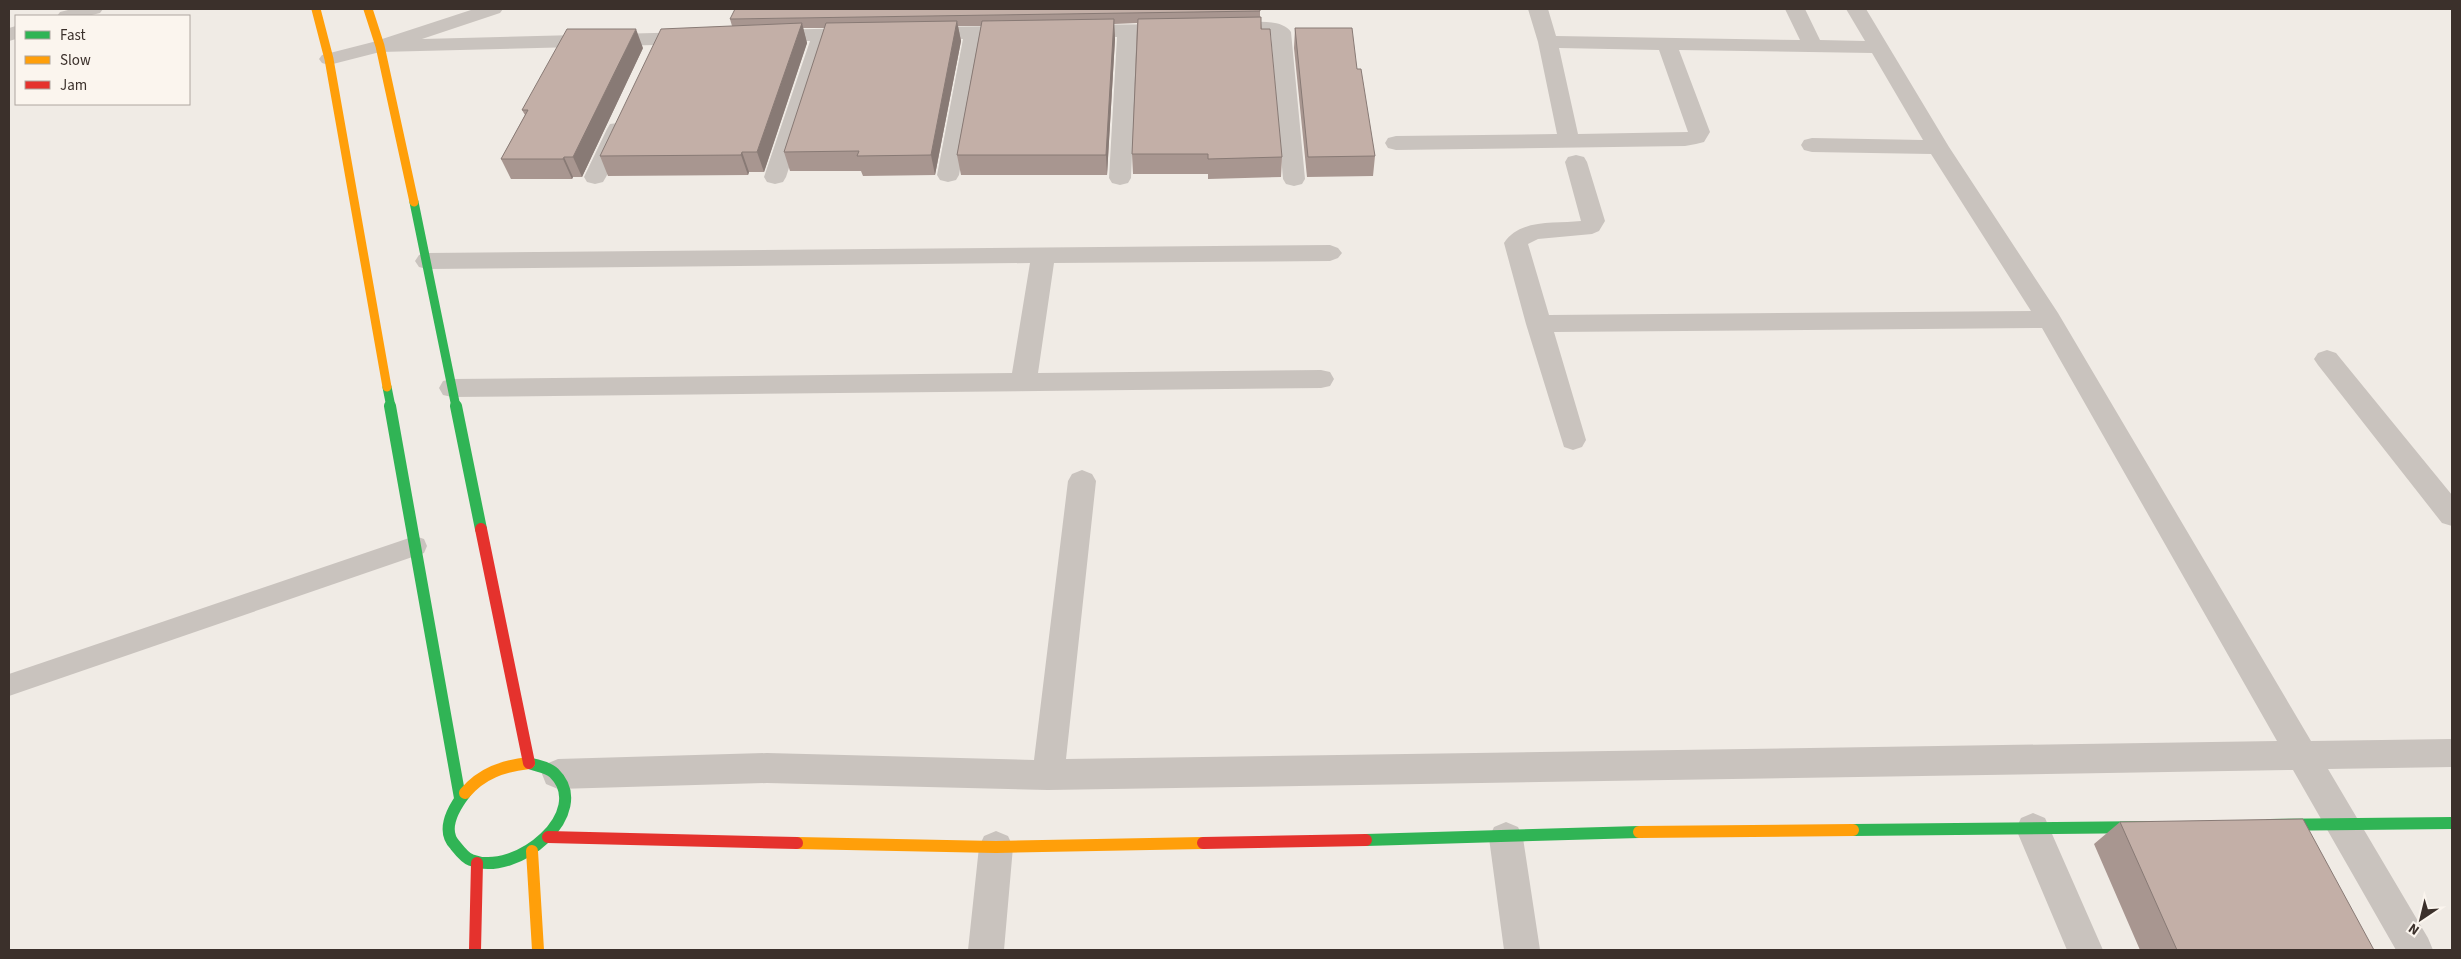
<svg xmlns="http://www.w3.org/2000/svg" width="2461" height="959" viewBox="0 0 2461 959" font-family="'Source Sans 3',sans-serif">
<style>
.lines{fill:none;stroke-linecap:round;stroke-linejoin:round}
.lane{fill:#c9c3be;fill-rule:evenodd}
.street{fill:#c9c3be;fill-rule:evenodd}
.fast-far1{stroke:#30b455;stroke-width:9}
.fast{stroke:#30b455;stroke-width:12}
.slow-far1{stroke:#ff9f0a;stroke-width:9}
.slow{stroke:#ff9f0a;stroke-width:12}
.jam{stroke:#e5322d;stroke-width:12}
.wall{fill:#a89690}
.shaded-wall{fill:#887a75}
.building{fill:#c3afa7;stroke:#887a75}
</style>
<rect width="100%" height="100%" fill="#f0ebe5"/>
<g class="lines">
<path class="lane" d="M415,536L424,539L427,546L424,553L9,696V674Z"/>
<path class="street" d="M72,9H103L100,13L88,16H57L60,12Z
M474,9H503L500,13L422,39L693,32L700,34L703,38L700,42L693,44L380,52L329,65L322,63L319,59L322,55L373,42Z
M1528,9H1548L1556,36L1800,40L1785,9H1805L1820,40L1865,41L1846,9H1866L1949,147L2058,313L2311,741L2452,739V767L2328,769L2428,938L2433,950H2396L2293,770L1048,790L767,783L558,789L546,784L542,774L546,764L558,759L767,753L1034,760L1068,481L1072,474L1082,470L1092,474L1096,481L1066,759L2277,741L2042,328L1554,332L1586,440L1582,447L1573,450L1564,447L1526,324L1504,243C1520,218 1556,224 1581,221L1565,162L1568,157L1576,155L1584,157L1587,162L1605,221L1599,231L1592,234L1538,239L1528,244L1549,315L2031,311L1931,154L1812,152L1804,150L1801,145L1804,140L1812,138L1923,140L1872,53L1679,50L1710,132L1704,142L1696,144L1685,146L1396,150L1388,148L1385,143L1388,138L1396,136L1557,134L1538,42ZM1559,48L1659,50L1688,132L1578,134Z
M1233,23C1249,23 1281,17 1291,32L1305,179L1302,184L1294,186L1286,184L1283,179L1271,35L1226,33L1223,29L1226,25Z
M1175,24L1182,26L1185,30L1182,34L1137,36L1131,178L1128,183L1120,185L1112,183L1109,178L1117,37L1069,35L1066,31L1069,27L1076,25Z
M16,26V39L9,41V28Z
M1018,26L1025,28L1028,32L1025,36L983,38L959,175L956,180L948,182L940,180L937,175L963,39L914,37L911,33L914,29L921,27Z
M860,28L867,30L870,34L867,38L830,41L786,177L783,182L775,184L767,182L764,177L810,41L761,40L758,36L761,32L768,30Z
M618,123L626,124L629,129L606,177L603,182L595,184L587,182L584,177L607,129L610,124Z
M1330,245L1338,248L1342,253L1338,258L1330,261L1054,263L1038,373L1321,370L1330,372L1334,379L1330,386L1321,388L452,397L443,395L439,388L443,381L452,379L1012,373L1030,263L427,269L419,267L415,261L419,255L427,253Z
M2327,350L2336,353L2452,495V526L2442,523L2318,365L2314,359L2318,353Z
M2033,813L2045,818L2103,950H2067L2016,829L2021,818Z
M1506,822L1518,827L1523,838L1540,950H1504L1489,838L1494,827Z
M996,831L1008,836L1013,847L1004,950H968L979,847L984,836Z"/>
<path class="fast-far1" d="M414,202L456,407
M387,387L391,407"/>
<path class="fast" d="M390,406L460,798
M456,406L481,529
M465,793C455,806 440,829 455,845C459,850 465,858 471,860C517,878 594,812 554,773C548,767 537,766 529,763
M2269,825L2452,823
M1853,830L2151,827
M1366,840L1639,832"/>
<path class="slow-far1" d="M316,9L329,59L387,387
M368,9L380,46L414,202"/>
<path class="slow" d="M465,793C482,773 503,766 529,763
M1639,832L1853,830
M797,843L996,847L1203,843
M532,851L538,950"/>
<path class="jam" d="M481,529L529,763
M548,837L797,843
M1203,843L1366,840
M475,950L477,863"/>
</g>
<path class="wall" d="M1260,9V17L1282,157L1281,177L1208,179V174H1133L1132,154L1137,23L1114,24L1115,39L1107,175H961L957,155L981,26H958L961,41L935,175L863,176L861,171H790L784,152L825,28H803L807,43L764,172H749L748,175L608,176L600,156L732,26L730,19Z
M1295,28L1357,69L1375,156L1373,176L1307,177L1294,48Z
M643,48L582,177H573L572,179H511L501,159L525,115L522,110Z
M2120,822L2374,950H2140L2094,844Z"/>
<path class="shaded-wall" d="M1114,19L1115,39L1107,175L1106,155Z
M957,21L961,41L935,175L931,155Z
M802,23L807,43L764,172L757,152Z
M636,29L643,48L582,177L573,157Z
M742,152L749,172L748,175L741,155Z
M564,157L573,177L572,179L563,159Z"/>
<path class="building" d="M735,9H1260V11L730,19Z
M1261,17V29H1270L1282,157L1208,159V154H1132L1138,19Z
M1114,19L1106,155H957L982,21Z
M957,21L931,155L857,156L859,151L784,152L826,23Z
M802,23L757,152H742L741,155L600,156L661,29Z
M1295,28H1352L1357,69H1361L1375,156L1308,157Z
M567,29H636L573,157H564L563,159H501L528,110H522Z
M2303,819L2374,950H2177L2120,822Z"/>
<rect width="2461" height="959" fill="none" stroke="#3b302b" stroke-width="20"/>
<rect x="15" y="15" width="175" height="90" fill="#fbf5ee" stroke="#aea6a0"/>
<rect x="25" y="31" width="25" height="8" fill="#30b455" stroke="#aea6a0"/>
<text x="60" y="40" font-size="15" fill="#3b302b">Fast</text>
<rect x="25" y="56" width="25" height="8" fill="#ff9f0a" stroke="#aea6a0"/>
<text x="60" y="65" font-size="15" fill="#3b302b">Slow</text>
<rect x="25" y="81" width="25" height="8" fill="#e5322d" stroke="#aea6a0"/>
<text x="60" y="90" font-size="15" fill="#3b302b">Jam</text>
<g transform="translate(2421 919) rotate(215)" stroke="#fbf5ee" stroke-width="4" paint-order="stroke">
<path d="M0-4L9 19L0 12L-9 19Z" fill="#3b302b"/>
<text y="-8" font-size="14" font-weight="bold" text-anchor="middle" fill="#3b302b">N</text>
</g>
</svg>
